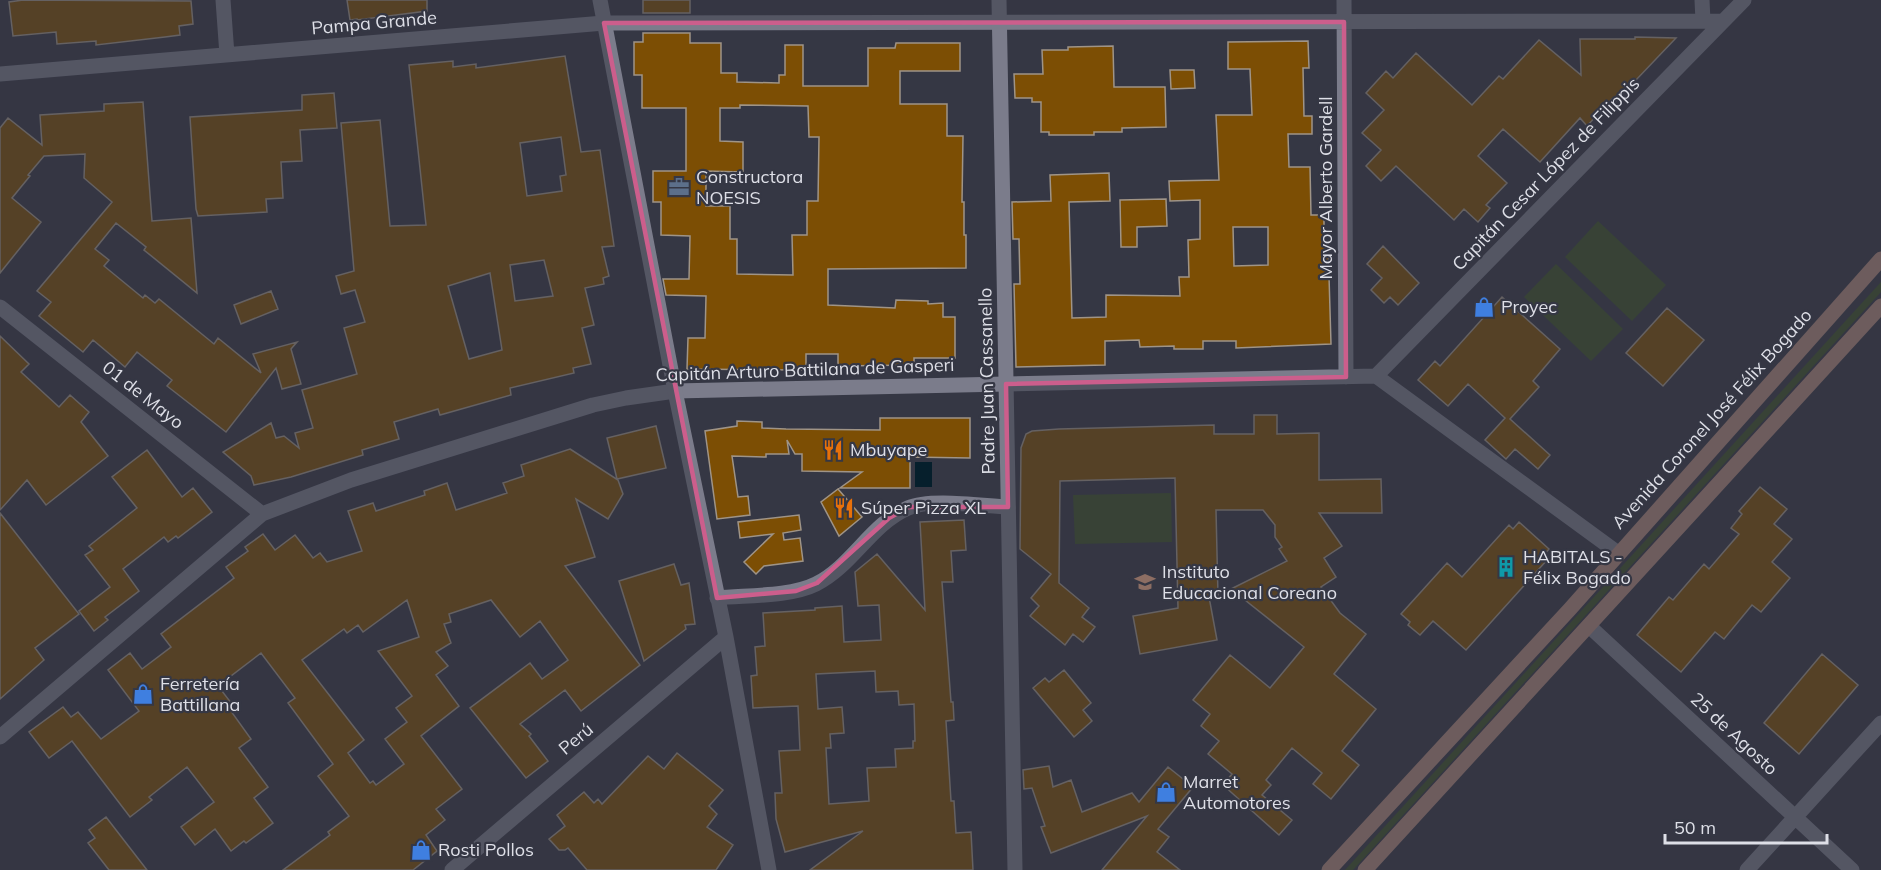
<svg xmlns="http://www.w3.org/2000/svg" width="1881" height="870" viewBox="0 0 1881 870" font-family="Mulish,sans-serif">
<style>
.green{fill:#3c5127}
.water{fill:#061f2c}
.building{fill:#7c4e04;stroke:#9f9487;stroke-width:1.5;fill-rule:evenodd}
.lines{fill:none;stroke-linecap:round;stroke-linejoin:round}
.minor{stroke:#7b7c8b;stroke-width:15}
.tertiary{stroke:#7b7c8b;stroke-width:15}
.primary{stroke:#b1897d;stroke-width:15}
.marked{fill:none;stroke:#cc5e8c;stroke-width:4.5;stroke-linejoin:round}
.labels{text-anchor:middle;stroke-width:4.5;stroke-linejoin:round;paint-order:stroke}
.street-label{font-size:18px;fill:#dedfe7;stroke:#353744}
.poi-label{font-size:18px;fill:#dedfe7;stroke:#353744;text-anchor:start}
</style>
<rect width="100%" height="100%" fill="#353744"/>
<path class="green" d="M1598,221L1666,285L1632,321L1565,257Z
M1556,264L1623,329L1591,361L1524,297Z
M1881,282V292L1353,870H1345Z
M1171,493L1172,542L1075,544L1073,495Z"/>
<path class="water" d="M915,462H932V487H915Z"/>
<path class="building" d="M23,0L191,1L193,24L179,26L180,35L165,37L96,45V41L57,44L56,32L13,36L9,2Z
M347,0H427V11L357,20V19L350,20Z
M643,0H690V13H643Z
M643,33H690V43H721V73H737V82L779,83V75H785V45H803V86H868V48H895L896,43H960V71H900V104H947V136H963L962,202H964V235H966V268L828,269V305L895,308L896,300L928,301V304L943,303V317H955V358H914V365L838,366V354H806V370L687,369L688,338H705L706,296L666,295L663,279H689L690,236L661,235V202H653V171H686V108H642V75H634V42H643ZM740,105L808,106L809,137H819L818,201H807V235H792L793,275L737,274V239H730V206H706V171L743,172V142L720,141V108H740Z
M1635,37L1676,38L1616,101L1613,98L1587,126L1580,118L1540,162L1503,129L1478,156L1507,183L1486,205L1490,208L1478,222L1464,209L1454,220L1396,166L1381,181L1366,166L1381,150L1362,133L1384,110L1366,93L1386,71L1393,78L1416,53L1472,105L1499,76L1503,79L1539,40L1581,75L1580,39H1635Z
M1308,41L1309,68H1303L1304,116H1312V134H1288L1289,167H1310L1311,215H1324V243L1328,242L1331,344L1236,348V341H1203V349H1174V346L1140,347L1139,340L1105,341V365L1016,367L1014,284H1020L1019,239H1013L1012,202L1051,201L1050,175L1109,173L1110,201L1069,202L1072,318L1106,317V295L1180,296L1179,277H1189L1188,240L1200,239V200L1170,201L1169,181L1219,180L1216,115H1252L1250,69H1228V42ZM1233,227H1268V265L1234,266Z
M1113,46L1114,87H1165L1166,127L1122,128V132H1094V135H1049V132H1041V102H1032V98H1015L1014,74H1043L1042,50H1068V47Z
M565,56L581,152L600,150L614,246L602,247L609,276L603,278L604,284L585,288L594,325L582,328L591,364L573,368L574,373L510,388L511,395L440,415L438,409L394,422L399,439L362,450L363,455L291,477L254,485L251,476L223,452L271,423L276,438L284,436L299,448L295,433L313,428L302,390L357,374L344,328L365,322L355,290L341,294L336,276L354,271L341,123L380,120L390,226L426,225L409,65L453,61V67L476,64V68ZM561,137L566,175L560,176L562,191L527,196L520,143ZM544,260L553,296L515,301L510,265ZM490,273L502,350L469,359L448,286Z
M1170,70H1194L1195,88L1171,89Z
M334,93L337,128L300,130L302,161L281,162L283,198L266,199L267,212L198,216L196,209L190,117L302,110V95Z
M143,102L152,221L191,218L197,293L144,250L146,247L116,223L95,249L109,260L104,266L143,298L145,295L155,303L159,299L214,344L218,338L261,373L253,354L297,342L291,349L301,384L282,389L276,368L226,432L167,386L172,380L137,352L125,367L93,340L83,352L39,316L51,302L37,291L112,202L84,178L85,154L44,156L28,175L30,176L12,198L41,222L0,273V128L8,118L42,145L40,115L104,111V104Z
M1166,199L1167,226L1137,227V247H1121L1120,200Z
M1383,246L1419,283L1398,305L1390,297L1384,303L1371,290L1382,278L1367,264Z
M271,291L278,309L241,324L234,305Z
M1502,297L1560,349L1533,381L1539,387L1510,419L1550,455L1538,469L1515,449L1506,459L1485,440L1505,418L1468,384L1448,406L1418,380L1435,361L1440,366Z
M1667,308L1704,340L1663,386L1626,353Z
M0,336L29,364L21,372L59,407L70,395L89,412L81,422L108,456L46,505L27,480L0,510Z
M1254,415H1277V434L1319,433V480L1381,479L1382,513H1319L1342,546L1324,558L1336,577L1321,587L1340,613L1366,634L1334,674L1376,709L1342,751L1359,765L1331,799L1313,784L1322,773L1292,748L1266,780L1271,785L1262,795L1292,820L1279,835L1223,785L1232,774L1208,754L1219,741L1201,726L1210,714L1193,700L1230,655L1270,688L1304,647L1231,589L1287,561L1279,549L1282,547L1275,537V525L1263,510H1216L1218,596L1209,597L1217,640L1140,654L1133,616L1178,608L1175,478L1060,481L1059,583L1089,608L1082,617L1095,627L1083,642L1073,634L1065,645L1030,616L1039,606L1031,598L1051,574L1020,549L1021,448L1026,434L1032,431L1059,429L1214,425V434H1254Z
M880,418H970V458L910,457V488H840L862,472L802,471V454H795L787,440L789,454H766V457L732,456L738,497L748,496L750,515L717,519L705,431L737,426V421L762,422V428L786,429L880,430Z
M656,426L666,468L617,479L607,438Z
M570,449L618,480L623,494L608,519L576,499L595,557L565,566L640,665L581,711L565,690L520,724L531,734L529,736L548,761L526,778L470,708L530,663L542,679L568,660L540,621L520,637L491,600L449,614L451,622L444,624L451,643L436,652L448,666L436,675L459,706L421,736L462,789L436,809L445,820L426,835L437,851L413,870H283L330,835L328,832L349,816L318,776L333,764L288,703L295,698L261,653L218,686L232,704L228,707L251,739L239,748L268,787L254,798L273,823L246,843L244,841L231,851L215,829L195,845L181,827L214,802L187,767L149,797L152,800L130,817L72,741L49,758L29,732L63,707L71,717L78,712L101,739L139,711L108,670L130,653L142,669L171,647L161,634L234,578L226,567L248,551L245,547L263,534L275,550L295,535L313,558L320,553L327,562L362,551L348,511L373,503L376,511L425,495L424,491L447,483L456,510L507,493L503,483L524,476L521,465ZM407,600L419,637L378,651L412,696L396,708L407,722L385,739L404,764L376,785L373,781L370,783L348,753L364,740L302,660L344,629L347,633L358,625L363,632Z
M147,450L182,497L193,488L212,512L178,538L176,536L168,542L164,537L123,569L139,591L105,617L108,620L94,631L79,611L110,587L85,555L93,550L89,546L137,508L112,477Z
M1760,487L1787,509L1774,524L1792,539L1772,562L1790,578L1761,612L1752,605L1724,639L1715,632L1681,672L1637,635L1669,597L1673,600L1704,564L1709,569L1739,534L1731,528L1742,514L1739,511Z
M838,489L862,517L839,536L821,502Z
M0,513L79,614L35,648L44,660L0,699Z
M799,515L801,530L783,533L784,540L800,538L803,561L764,566L756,574L744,562L773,534L740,538L738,522Z
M964,520L966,550L951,551L953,582H942L951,702H953L954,720L946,721L951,801H954L956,833L971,832L973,870H810L863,831L785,852L776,819L775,793H782L779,751L800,750L798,706L753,708L751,676L757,675L755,647L765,646L763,613L815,610V608L842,606L844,642L881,640L879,605L858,606L855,572L877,554L925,610L920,522ZM875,671L876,692L898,691L899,705L914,704L915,741H913V748L895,749L896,767L867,768L869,801L829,804L826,748H831L830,734L844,733L842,707L818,709L816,674Z
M1519,522L1549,549L1543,556L1547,560L1466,650L1433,621L1420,635L1408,625L1410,622L1401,614L1447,563L1462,577L1509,525L1513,529Z
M674,564L681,585L689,583L695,624L685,625L686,629L644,661L619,581Z
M1822,654L1858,685L1799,754L1764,723Z
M1064,670L1091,703L1083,710L1092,721L1074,737L1033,688L1045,678L1049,682Z
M677,753L723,790L709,806L717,814L707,827L733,845L716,870H587L568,848L565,850H559L549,839L565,826L557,815L584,792L594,803L598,799L602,804L648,756L664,769Z
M1049,766L1053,787L1071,780L1082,812L1132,793L1139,802L1168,767L1193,787L1158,829L1169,837L1157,852L1180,870H1102L1147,816L1051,853L1041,827L1045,826L1032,788L1024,789L1023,770Z
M106,817L147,870H109L88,843L95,838L89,830Z"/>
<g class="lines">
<path class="minor" d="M223,0L227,55
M1344,0L1346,377
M1702,0L1703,21
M0,74L604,23L1723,21
M0,307L262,514
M1376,376L1744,0
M717,598C746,595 790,597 816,584C852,566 871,524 908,508C930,498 983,506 1008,507
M1589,626L1852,870
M0,737L262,514L351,480L593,405L626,398L675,391L1376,376L1618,553
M1747,870L1881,723"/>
<path class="tertiary" d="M600,0L675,391L726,637L769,870
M999,0L1015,870
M452,870L726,637"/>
<path class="primary" d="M1329,870L1570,609L1881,259
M1365,870L1881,306"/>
</g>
<path d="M0 0H1881V870H0ZM1344,22L1346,377L1006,384L1008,507H909L889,518L817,583L796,591L717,598L604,23Z" fill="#353744" fill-opacity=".55" fill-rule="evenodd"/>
<path class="marked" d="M1344,22L1346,377L1006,384L1008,507H909L889,518L817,583L796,591L717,598L604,23Z"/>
<defs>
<g id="office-bare" transform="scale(1.62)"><path d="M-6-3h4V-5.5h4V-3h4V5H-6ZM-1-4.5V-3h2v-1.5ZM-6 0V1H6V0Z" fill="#5c6f8a" stroke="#353744" stroke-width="2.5" paint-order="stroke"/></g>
<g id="shop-bare" transform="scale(1.62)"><path d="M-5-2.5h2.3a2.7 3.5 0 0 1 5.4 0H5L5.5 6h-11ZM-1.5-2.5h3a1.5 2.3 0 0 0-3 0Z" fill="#3f7fe0" stroke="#353744" stroke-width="2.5" paint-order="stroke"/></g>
<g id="restaurant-bare" transform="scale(1.62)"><path d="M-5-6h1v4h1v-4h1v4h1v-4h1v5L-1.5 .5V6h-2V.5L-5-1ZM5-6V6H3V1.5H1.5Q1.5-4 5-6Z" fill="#e8710a" stroke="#353744" stroke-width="2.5" paint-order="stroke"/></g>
<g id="building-bare" transform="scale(1.62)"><path d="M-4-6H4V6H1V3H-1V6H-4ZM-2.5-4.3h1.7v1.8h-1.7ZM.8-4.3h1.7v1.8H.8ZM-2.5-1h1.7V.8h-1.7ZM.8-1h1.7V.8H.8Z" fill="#0f9aa8" stroke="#353744" stroke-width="2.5" paint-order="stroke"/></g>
<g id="school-bare" transform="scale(1.62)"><path d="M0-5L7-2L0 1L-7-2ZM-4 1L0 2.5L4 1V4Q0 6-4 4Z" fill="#8d6e63" stroke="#353744" stroke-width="2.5" paint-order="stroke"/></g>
</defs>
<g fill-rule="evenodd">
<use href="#office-bare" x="679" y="187"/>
<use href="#shop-bare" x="1484" y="307"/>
<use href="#restaurant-bare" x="833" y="450"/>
<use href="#restaurant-bare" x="844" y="508"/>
<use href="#building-bare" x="1506" y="567"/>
<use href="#school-bare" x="1145" y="582"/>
<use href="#shop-bare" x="143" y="694"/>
<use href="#shop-bare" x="1166" y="792"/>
<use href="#shop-bare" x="421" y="850"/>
</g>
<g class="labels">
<g class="street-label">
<text transform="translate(374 23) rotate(-5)" y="6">Pampa Grande</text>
<text transform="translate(1546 174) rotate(-46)" y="6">Capitán Cesar López de Filippis</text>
<text transform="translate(1326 188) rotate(-90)" y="6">Mayor Alberto Gardell</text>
<text transform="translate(805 370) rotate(-2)" y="6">Capitán Arturo Battilana de Gasperi</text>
<text transform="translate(987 381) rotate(-91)" y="6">Padre Juan Cassanello</text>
<text transform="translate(143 395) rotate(38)" y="6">01 de Mayo</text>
<text transform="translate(1712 419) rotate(-48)" y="6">Avenida Coronel José Félix Bogado</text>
<text transform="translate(1734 734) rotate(43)" y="6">25 de Agosto</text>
<text transform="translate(576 739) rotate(-40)" y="6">Perú</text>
</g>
<g class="poi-label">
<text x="696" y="183">Constructora<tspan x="696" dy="21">NOESIS</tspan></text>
<text x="1501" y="313">Proyec</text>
<text x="850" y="456">Mbuyape</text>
<text x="861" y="514">Súper Pizza XL</text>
<text x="1523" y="563">HABITALS -<tspan x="1523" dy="21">Félix Bogado</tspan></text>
<text x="1162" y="578">Instituto<tspan x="1162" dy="21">Educacional Coreano</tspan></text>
<text x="160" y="690">Ferretería<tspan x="160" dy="21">Battillana</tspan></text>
<text x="1183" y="788">Marret<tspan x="1183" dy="21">Automotores</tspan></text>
<text x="438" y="856">Rosti Pollos</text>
</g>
</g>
<path d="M1665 834v9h162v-9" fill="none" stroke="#dedfe7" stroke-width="3"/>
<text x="1674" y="834" font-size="18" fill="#dedfe7" stroke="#353744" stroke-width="4.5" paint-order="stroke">50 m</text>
</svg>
